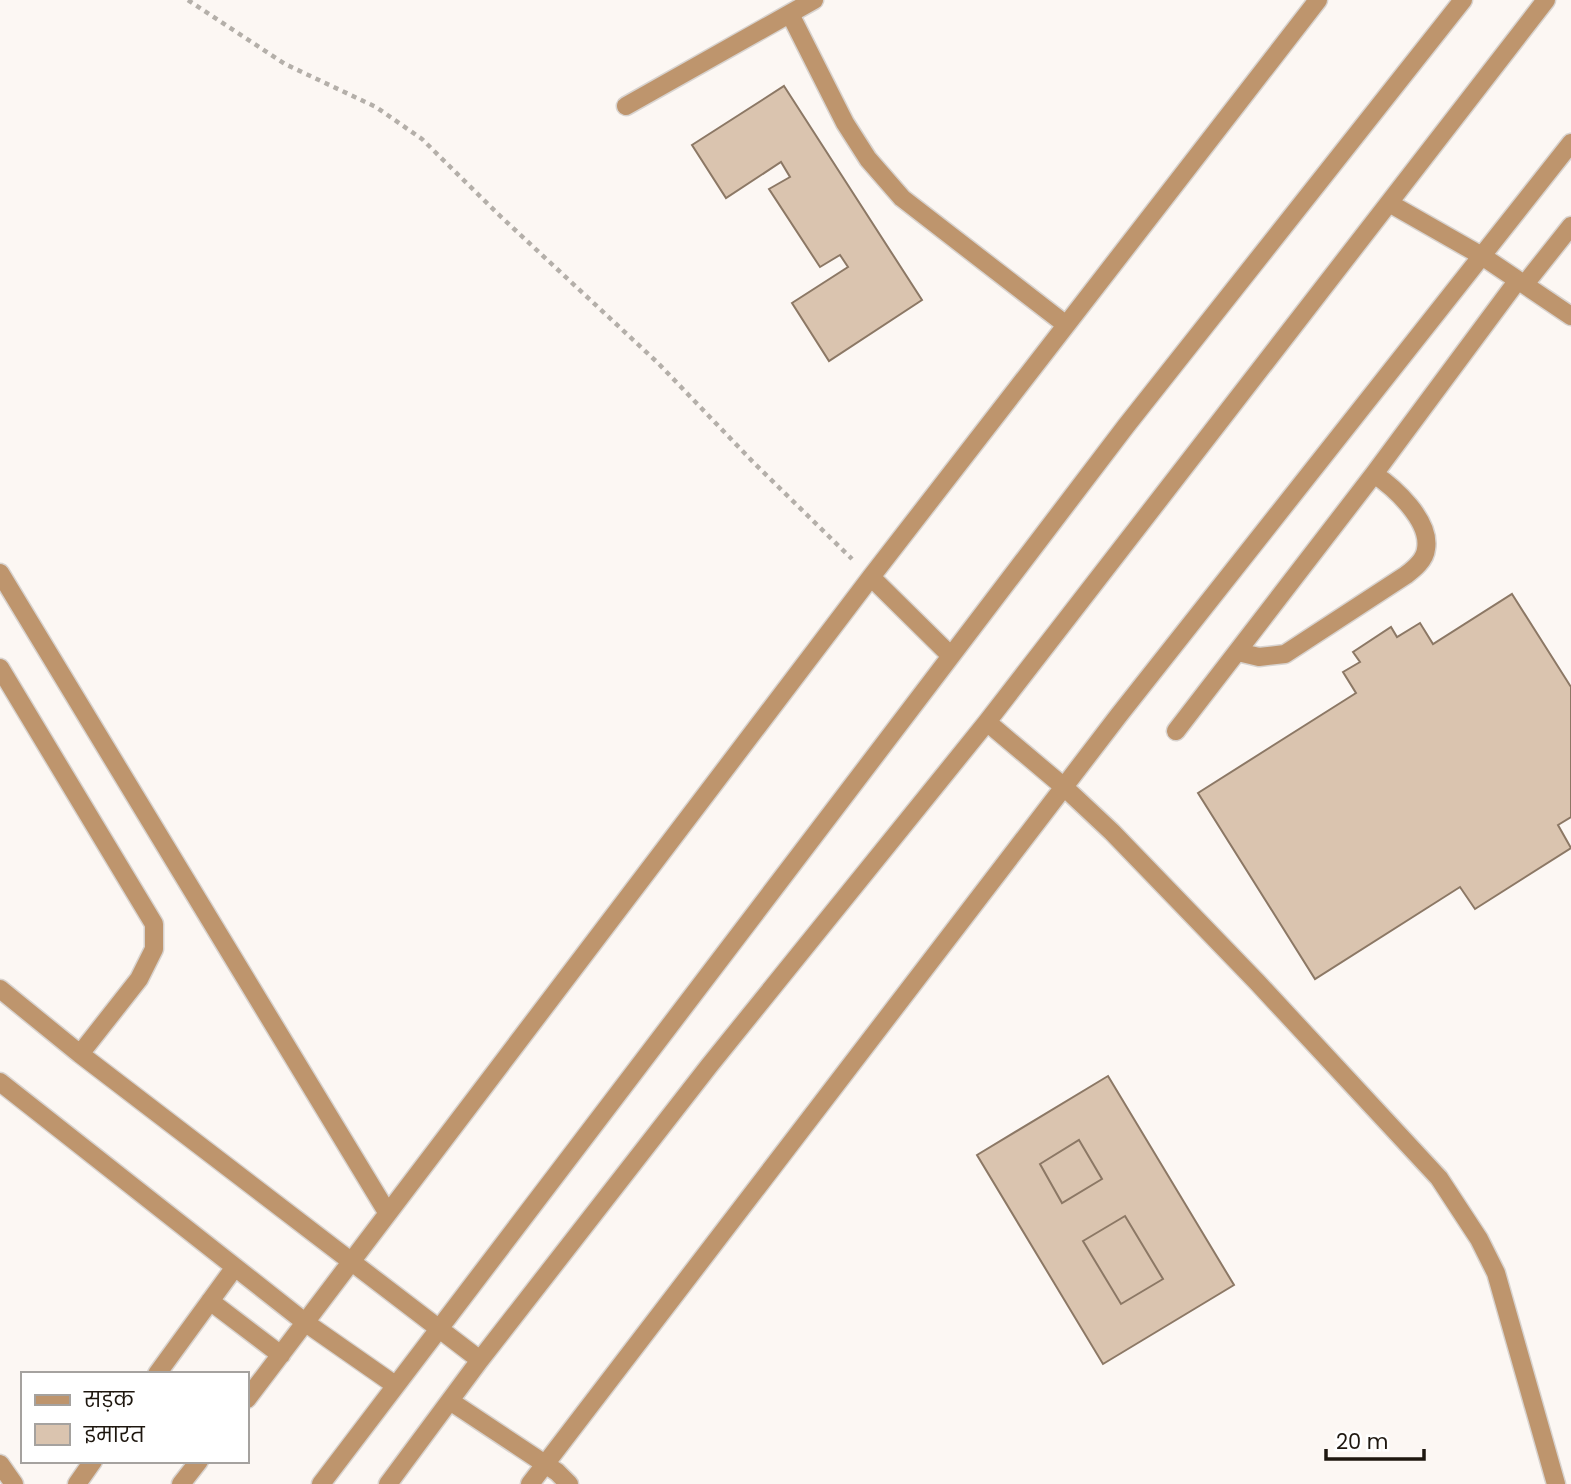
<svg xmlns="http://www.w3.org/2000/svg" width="1571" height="1484" viewBox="0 0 1571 1484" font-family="Poppins,'Noto Sans Devanagari',sans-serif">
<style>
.building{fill:#dac4af;stroke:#8c7865;stroke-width:2;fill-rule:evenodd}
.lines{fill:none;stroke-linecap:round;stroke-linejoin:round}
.minor-casing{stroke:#d8d3cf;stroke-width:21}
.path{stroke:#b4afa9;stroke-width:4.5;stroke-dasharray:5 5;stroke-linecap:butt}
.minor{stroke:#be956d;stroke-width:18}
</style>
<rect width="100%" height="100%" fill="#fcf7f3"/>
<path class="building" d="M784,86L922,300L829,361L792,303L848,267L840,255L820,267L769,189L790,177L781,162L726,198L692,145Z
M1512,594L1571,687V817L1558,825L1571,848L1475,909L1460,887L1315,979L1198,793L1356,693L1343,672L1360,662L1353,652L1391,627L1397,637L1420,623L1433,644Z
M1108,1076L1234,1285L1103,1364L977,1155ZM1079,1140L1102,1179L1062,1203L1040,1164ZM1125,1216L1163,1279L1121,1304L1083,1241Z
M1079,1140L1102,1179L1062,1203L1040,1164Z
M1125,1216L1163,1279L1121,1304L1083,1241Z"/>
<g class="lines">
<g class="minor-casing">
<path id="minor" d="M790,14L845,123L868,159L902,198L1065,324
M626,106L814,0
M1389,203L1482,256L1571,316
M1525,284L1571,226
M0,573L387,1212
M871,577L950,655
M1238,652L1259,657L1285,654L1406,575C1414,569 1425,560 1426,549C1431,521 1395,488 1374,474
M0,668L154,924V949L139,979L80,1054
M987,722L1064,787L1112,832L1257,982L1439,1178L1479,1239L1496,1273L1556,1484
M1176,731L1374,474L1518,280
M0,989L80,1054L480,1360
M0,1082L306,1323L395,1385
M210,1301L281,1355
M157,1374L235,1267
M247,1399L871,577L1318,0
M450,1401L557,1472L569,1484
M0,1464L14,1484
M77,1484L93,1461
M181,1484L199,1461
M321,1484L1126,426L1463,0
M388,1484L480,1360L709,1066L987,722L1546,0
M530,1484L1119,715L1571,143"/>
</g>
<path class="path" d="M188,0L285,64L376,107L422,139L498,214L658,363L754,463L852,559"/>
<use href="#minor" class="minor"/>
</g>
<rect x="21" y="1372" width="228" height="91" fill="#ffffff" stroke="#a5a29f" stroke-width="2"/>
<rect x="35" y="1395" width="35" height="10" fill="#be956d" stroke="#a5a29f" stroke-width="2"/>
<text x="84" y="1407" font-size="21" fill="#1e170f">सड़क</text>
<rect x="35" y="1424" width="35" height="21" fill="#dac4af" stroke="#a5a29f" stroke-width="2"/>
<text x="84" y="1442" font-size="21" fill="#1e170f">इमारत</text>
<path d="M1326 1449v10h98v-10" fill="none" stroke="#1e170f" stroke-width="3.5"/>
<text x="1336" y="1449" font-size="21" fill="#1e170f" stroke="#ffffff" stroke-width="5" paint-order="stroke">20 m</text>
</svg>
